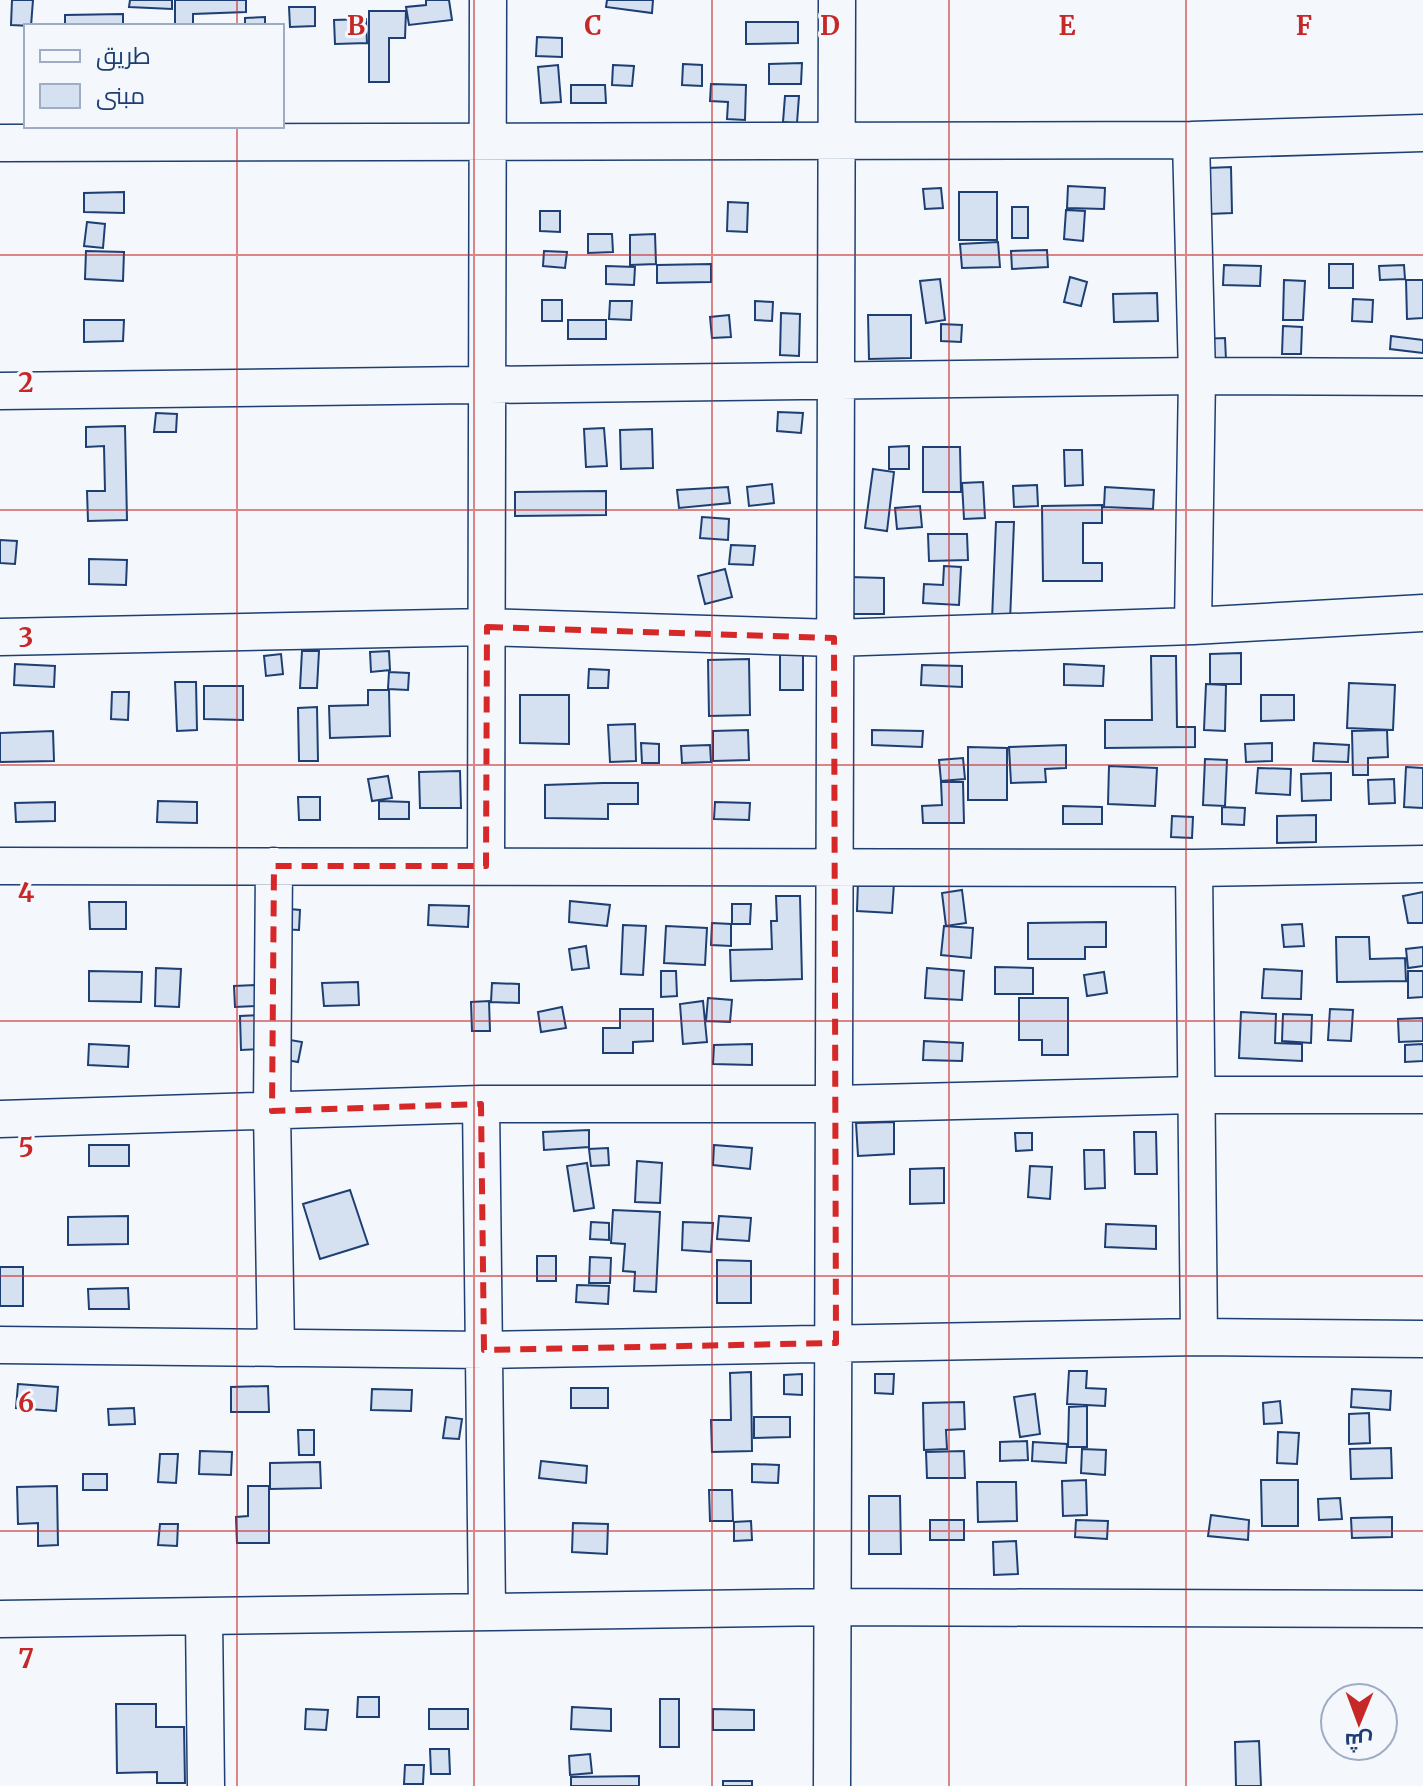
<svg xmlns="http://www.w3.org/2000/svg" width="1423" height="1786" viewBox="0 0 1423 1786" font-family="Merriweather,Cairo,serif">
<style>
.building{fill:#d5e0f0;stroke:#1d3f73;stroke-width:2}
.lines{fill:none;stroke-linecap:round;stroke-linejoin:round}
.minor-casing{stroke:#1d3f73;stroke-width:39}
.minor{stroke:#f4f7fb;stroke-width:36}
.marked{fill:none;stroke:#d62828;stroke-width:6;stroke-dasharray:16 10;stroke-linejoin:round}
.grid{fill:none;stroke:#c62828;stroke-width:2;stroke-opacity:0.55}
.grid-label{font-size:26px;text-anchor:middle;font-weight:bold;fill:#c62828;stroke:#f4f7fb;stroke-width:6;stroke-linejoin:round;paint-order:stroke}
</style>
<rect width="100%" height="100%" fill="#f4f7fb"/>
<path class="building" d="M12,0H33L31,26L11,25Z
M130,0H172V9L129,7Z
M175,0H246V12L193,14V26H175Z
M426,0H449L452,20L409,25L406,7L426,5Z
M607,0H653L652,13L606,7Z
M289,7H315V26L290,27Z
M369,11H406L405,38H389V82H369Z
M123,14V26H65V15Z
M265,17V26H245V18Z
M366,19L367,43L335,44L334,20Z
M746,22H798V43L746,44Z
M537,37L562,38V57L536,56Z
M802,63L801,84H769V64Z
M683,64L702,65V86L682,85Z
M558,65L561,102L541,103L538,67Z
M613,65L634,66L632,86L612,85Z
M711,84L746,85L745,120L727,119L728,102L710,101Z
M571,85H605L606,103H571Z
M785,96H799L797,123L783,122Z
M1231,167L1232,213L1209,214L1208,168Z
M1068,186L1105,188L1104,209L1067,208Z
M941,188L943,208L925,209L923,189Z
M124,192V213L84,212V193Z
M959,192H997V240H959Z
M728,202L748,203L747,232L727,231Z
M1012,207H1028V238H1012Z
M1066,210L1085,211L1083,241L1064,239Z
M540,211H560V232L540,231Z
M87,222L105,224L103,248L84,246Z
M588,234H612L613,252L588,253Z
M655,234L656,264L630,265V235Z
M998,242L1000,267L962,268L960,244Z
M1047,250L1048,267L1012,269L1011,251Z
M86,251L124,252L123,281L85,279Z
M544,251L567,252L565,268L543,266Z
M711,264V282L657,283V265Z
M1329,264H1353V288H1329Z
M1224,265L1261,266L1260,286L1223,285Z
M1404,265L1405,279L1380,280L1379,266Z
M606,266L635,267L634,285L606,284Z
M1070,277L1087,282L1081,306L1064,302Z
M940,279L945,320L926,323L920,281Z
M1284,280L1305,281L1303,320H1283Z
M1406,280H1423V318L1407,319Z
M1157,293L1158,321L1114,322L1113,294Z
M1353,299L1373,300L1372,322L1352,321Z
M542,300H562V321H542Z
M610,301H632L631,320L609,319Z
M755,301L773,302L772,321L755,320Z
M781,313L800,314L799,356L780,355Z
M729,315L731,337L712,338L710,317Z
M868,315H911V358L869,359Z
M84,320H124L123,341L84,342Z
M568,320H606V339H568Z
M941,324L962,325L961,342L941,341Z
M1283,326L1302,327L1301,354H1282Z
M1391,336L1423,340V353L1390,349Z
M1225,338L1226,360L1200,362L1199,339Z
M778,412L803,413L801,433L777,431Z
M156,413L177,414L176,432H154Z
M125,426L127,520L88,521L87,491H105L104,446L86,447V427Z
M604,428L607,466L586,467L584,429Z
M652,429L653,468L621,469L620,430Z
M909,446V469H889V447Z
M923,447H960L961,492H923Z
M1064,450H1082L1083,485L1065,486Z
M873,469L894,472L887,531L865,528Z
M983,482L985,518L964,519L962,483Z
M772,484L774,503L749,506L747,487Z
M1037,485L1038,506L1014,507L1013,486Z
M728,487L730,503L679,508L677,490Z
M1105,487L1154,490L1153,509L1104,507Z
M606,491V515L515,516V492Z
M1102,505V523H1083V563H1102V581H1043L1042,506Z
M920,506L922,527L897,529L895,508Z
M702,517L729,519L728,540L700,538Z
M996,522H1014L1010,621L992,620Z
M928,534H967L968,560L929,561Z
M0,540L17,541L15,564L0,563Z
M731,545L755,546L753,565L729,564Z
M89,559L127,560L126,585L89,584Z
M944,566L961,567L959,605L923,603L924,584L943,585Z
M725,569L732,597L705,604L698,576Z
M850,577L884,578V614H850Z
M302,651H319L317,688H300Z
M389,651L390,670L371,672L370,652Z
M1241,653V684H1210V654Z
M281,654L283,674L266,676L264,656Z
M780,654H803V690H780Z
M1151,656H1176L1177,727H1195V747L1105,748V720H1152Z
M749,659L750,715L709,716L708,660Z
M15,664L55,666L54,687L14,685Z
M1064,664L1104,666L1103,686L1064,685Z
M922,665L962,666V687L921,685Z
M589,669L609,670L608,688H588Z
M389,672L409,673L408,690L388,689Z
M175,682H196L197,730L177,731Z
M1349,683L1395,685L1393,730L1347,728Z
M1206,684L1226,685L1225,731L1204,730Z
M204,686H243V720L204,719Z
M368,690H389L390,736L330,738L329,706L368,705Z
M112,692H129L128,720L111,719Z
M520,695H569V744L520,743Z
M1261,695H1294V720L1261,721Z
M317,707L318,761H299L298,708Z
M635,724L636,761L610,762L608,725Z
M748,730L749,760L713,761V731Z
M872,730L923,731L922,747L872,745Z
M1387,730L1388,757L1368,758V775H1353L1352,731Z
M53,731L54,761L0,762V733Z
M641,743L659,744V763H642Z
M1272,743V761L1246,762L1245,744Z
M1314,743L1349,745L1348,762L1313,761Z
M710,745L711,762L682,763L681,746Z
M1066,745V768L1045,769L1046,782L1011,783L1009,747Z
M968,747L1007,748V800H968Z
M963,758L965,779L941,781L939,760Z
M1205,759L1227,760L1225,806L1203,805Z
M1109,766L1157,768L1155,806L1108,804Z
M1406,767L1423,768V808L1404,807Z
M1258,768L1291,769L1290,795L1256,793Z
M460,771L461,808H420L419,772Z
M1331,773V800L1302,801L1301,774Z
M388,776L392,798L372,801L368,779Z
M1394,779L1395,803L1369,804L1368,780Z
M941,782H963L964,823H923L922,806L942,805Z
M603,783H638V804H608V819L545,818V785Z
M298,797H320V820H299Z
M158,801L197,802V823L157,822Z
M379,801L409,802V819H379Z
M55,802V821L16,822L15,803Z
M715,802L750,803L749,820L714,819Z
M1063,806L1102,807V824H1063Z
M1222,807L1245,808L1244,825L1222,824Z
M1316,815V842L1277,843V816Z
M1172,816L1193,817L1192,838L1171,837Z
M858,881L894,883L892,913L857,911Z
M962,890L966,923L946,926L942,893Z
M1423,892V923H1408L1403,896Z
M776,896H800L802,979L731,981L730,950L772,949L771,921H777Z
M570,901L610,905L607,926L569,922Z
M89,902H126V929H90Z
M732,904H751L750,924H732Z
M429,905L469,906L468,927L428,925Z
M279,908L300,910L299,930L278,929Z
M1106,922V947H1085V959H1028V923Z
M712,923L731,924V946L711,945Z
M1302,924L1304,946L1284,947L1282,925Z
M623,925L646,926L643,975L621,974Z
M666,926L707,928L705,965L664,963Z
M944,926L973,928L971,958L941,955Z
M1336,937H1369L1370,959L1405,958L1406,981L1337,982Z
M586,946L589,968L572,970L569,949Z
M1423,947V966L1408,968L1406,949Z
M995,967L1033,968V994H995Z
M156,968L181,969L179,1007L155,1006Z
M927,968L964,971L962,1000L925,998Z
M1264,969L1302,971L1301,999L1262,998Z
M89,971L142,972L141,1002L89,1001Z
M661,971H676L677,996L661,997Z
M1408,971H1423V997L1408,998Z
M1104,972L1107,993L1087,996L1084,975Z
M358,982L359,1005L324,1006L322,983Z
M492,983L519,984V1003L491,1002Z
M255,985L256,1006L235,1007L234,986Z
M708,998L732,1000L730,1022L706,1021Z
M1019,998H1068V1055H1042V1040H1019Z
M489,1001L490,1031H472L471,1002Z
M703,1001L707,1042L683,1044L680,1004Z
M562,1007L566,1028L541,1032L538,1012Z
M620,1009H653V1041L633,1042V1053H603V1028H620Z
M1330,1009L1353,1010L1351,1041L1328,1040Z
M1241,1012L1276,1014L1275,1043L1302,1044V1061L1239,1058Z
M1283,1014L1312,1015L1311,1043L1282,1041Z
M262,1015L263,1049L241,1050L240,1016Z
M1423,1018V1041L1399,1042L1398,1019Z
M284,1039L302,1042L298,1062L280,1059Z
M924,1041L963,1043L962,1061L923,1060Z
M89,1044L129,1046L128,1067L88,1065Z
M752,1044V1065L713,1064L714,1045Z
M1423,1044V1061L1405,1062V1045Z
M894,1122V1154L858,1156L856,1123Z
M589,1130V1147L544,1150L543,1132Z
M1134,1132H1156L1157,1174H1135Z
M1015,1133H1032V1150L1016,1151Z
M89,1145H129V1166H89Z
M714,1145L752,1148L750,1169L713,1165Z
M608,1148L609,1165L591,1166L589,1149Z
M1084,1150H1104L1105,1188L1085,1189Z
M637,1161L662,1163L660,1203L635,1202Z
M587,1163L594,1208L574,1211L567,1166Z
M1030,1166L1052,1167L1050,1199L1028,1197Z
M944,1168V1203L910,1204V1169Z
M350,1190L368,1244L320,1259L303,1204Z
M613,1210L660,1212L656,1292L634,1291L635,1272L623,1271L625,1244L611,1243Z
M128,1216V1244L68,1245V1217Z
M719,1216L751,1218L749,1241L717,1239Z
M591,1222L609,1223V1240L590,1239Z
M683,1222L713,1223L711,1252L682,1250Z
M1106,1224L1156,1226V1249L1105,1247Z
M537,1256H556V1281H537Z
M590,1257L611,1258L610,1283H589Z
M717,1260L751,1261V1303H717Z
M0,1267H23V1306H0Z
M577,1285L609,1286L608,1304L576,1302Z
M128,1288L129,1309H89L88,1289Z
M1069,1371H1087L1086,1388L1106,1389L1105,1406L1067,1404Z
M751,1372L752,1451L712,1452L711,1420H731L730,1373Z
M802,1374V1395L784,1394V1375Z
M875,1374H894L893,1394L875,1393Z
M18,1384L58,1387L56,1411L16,1408Z
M268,1386L269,1412H231V1387Z
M571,1388H608V1408H571Z
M372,1389L412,1390L411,1411L371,1410Z
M1352,1389L1391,1391L1390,1410L1351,1407Z
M1035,1394L1040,1434L1020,1437L1014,1397Z
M1280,1401L1282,1423L1264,1424L1263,1403Z
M964,1402L965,1429L946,1430L947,1449L924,1450L923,1403Z
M1087,1406V1447H1068L1069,1407Z
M134,1408L135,1424L109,1425L108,1409Z
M1369,1413L1370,1443L1349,1444V1414Z
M446,1417L462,1419L459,1439L443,1438Z
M754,1417H790V1437L754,1438Z
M298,1430H314V1455H299Z
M1278,1432L1299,1433L1297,1464L1277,1463Z
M1027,1441L1028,1460L1000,1461V1442Z
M1033,1442L1067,1444L1066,1463L1032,1461Z
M1391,1448L1392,1478L1351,1479L1350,1449Z
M1082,1449L1106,1450L1105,1475L1081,1473Z
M200,1451L232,1452L231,1475L199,1474Z
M964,1451L965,1478H927L926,1452Z
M160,1454H178L176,1483L158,1482Z
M541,1461L587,1466L586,1483L539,1478Z
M320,1462L321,1488L270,1489V1463Z
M752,1464L779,1465L778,1483L752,1482Z
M83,1474H107V1490H83Z
M1086,1480L1087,1515L1063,1516L1062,1481Z
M1261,1480H1298V1526H1262Z
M977,1482H1016L1017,1521L978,1522Z
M57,1486L58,1545L38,1546V1523L18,1524L17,1487Z
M248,1486H269V1543H237L236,1517L248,1516Z
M709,1490H732L733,1521H710Z
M869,1496H900L901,1554H869Z
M1340,1498L1342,1519L1319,1520L1318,1499Z
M1211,1515L1249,1520L1248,1540L1208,1536Z
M1392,1517V1537L1352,1538L1351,1518Z
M930,1520H964V1540H930Z
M1076,1520L1108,1521L1107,1539L1075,1537Z
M751,1521L752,1540L734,1541V1522Z
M573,1523L608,1524L607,1554L572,1552Z
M160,1524H178L177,1546L158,1545Z
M1016,1541L1018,1574L994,1575L993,1542Z
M358,1697H379V1717H357Z
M660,1699H679V1747H660Z
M116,1704H156V1727H184L185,1783H157V1772L117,1773Z
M572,1707L611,1709V1731L571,1729Z
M306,1709L328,1710L326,1730L305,1729Z
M429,1709H468V1729H429Z
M713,1709L754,1710V1730H713Z
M1259,1741L1261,1786H1236L1235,1742Z
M430,1749H449L450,1774H431Z
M590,1754L592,1773L570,1775L569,1756Z
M405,1765H424L423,1784H404Z
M639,1776V1786H571V1777Z
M723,1781H752V1786H723Z"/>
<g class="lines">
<g class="minor-casing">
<path id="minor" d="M1191,140L1197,376L1193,626
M0,143L1191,140L1423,133
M0,391L1197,376L1423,377
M0,637L487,627L834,638L1193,626L1423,613
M0,866L1194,868L1423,864
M274,866L272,1111L276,1348
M486,866L488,0
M1194,868L1199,1337
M481,1104L487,1610
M0,1119L481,1104H835L1195,1095H1423
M0,1345L484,1350L1199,1337L1423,1339
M204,1617L206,1786
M0,1619L833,1607L1423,1609
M832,1786L837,0"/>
</g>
<use href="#minor" class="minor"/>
</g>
<path class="marked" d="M487,627L834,638L836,1343L484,1350L481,1104L272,1111L274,866H486Z"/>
<path class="grid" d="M237,0V26M474,0V1786M712,0V1786M949,0V1786M1186,0V1786M237,126V1786M0,255H1423M0,510H1423M0,765H1423M0,1021H1423M0,1276H1423M0,1531H1423"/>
<g class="grid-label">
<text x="356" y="35">B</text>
<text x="593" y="35">C</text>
<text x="830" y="35">D</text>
<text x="1067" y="35">E</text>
<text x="1304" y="35">F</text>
<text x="26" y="392">2</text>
<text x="26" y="647">3</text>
<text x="26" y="902">4</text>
<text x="26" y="1157">5</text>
<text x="26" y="1412">6</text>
<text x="26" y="1668">7</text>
</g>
<rect x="24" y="24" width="260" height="104" fill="#f4f7fb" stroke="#9eadc5" stroke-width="2"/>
<rect x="40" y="50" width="40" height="12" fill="#f4f7fb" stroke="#9eadc5" stroke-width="2"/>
<text x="96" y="64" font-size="24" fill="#1d3f73">طريق</text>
<rect x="40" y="84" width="40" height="24" fill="#d5e0f0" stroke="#9eadc5" stroke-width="2"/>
<text x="96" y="104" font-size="24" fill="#1d3f73">مبنى</text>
<g transform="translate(1359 1722) rotate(181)"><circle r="38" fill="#f4f7fb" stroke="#9eadc5" stroke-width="2"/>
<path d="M0-6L14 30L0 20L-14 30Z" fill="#c62828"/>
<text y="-12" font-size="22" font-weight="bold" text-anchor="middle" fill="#1d3f73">ش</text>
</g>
</svg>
